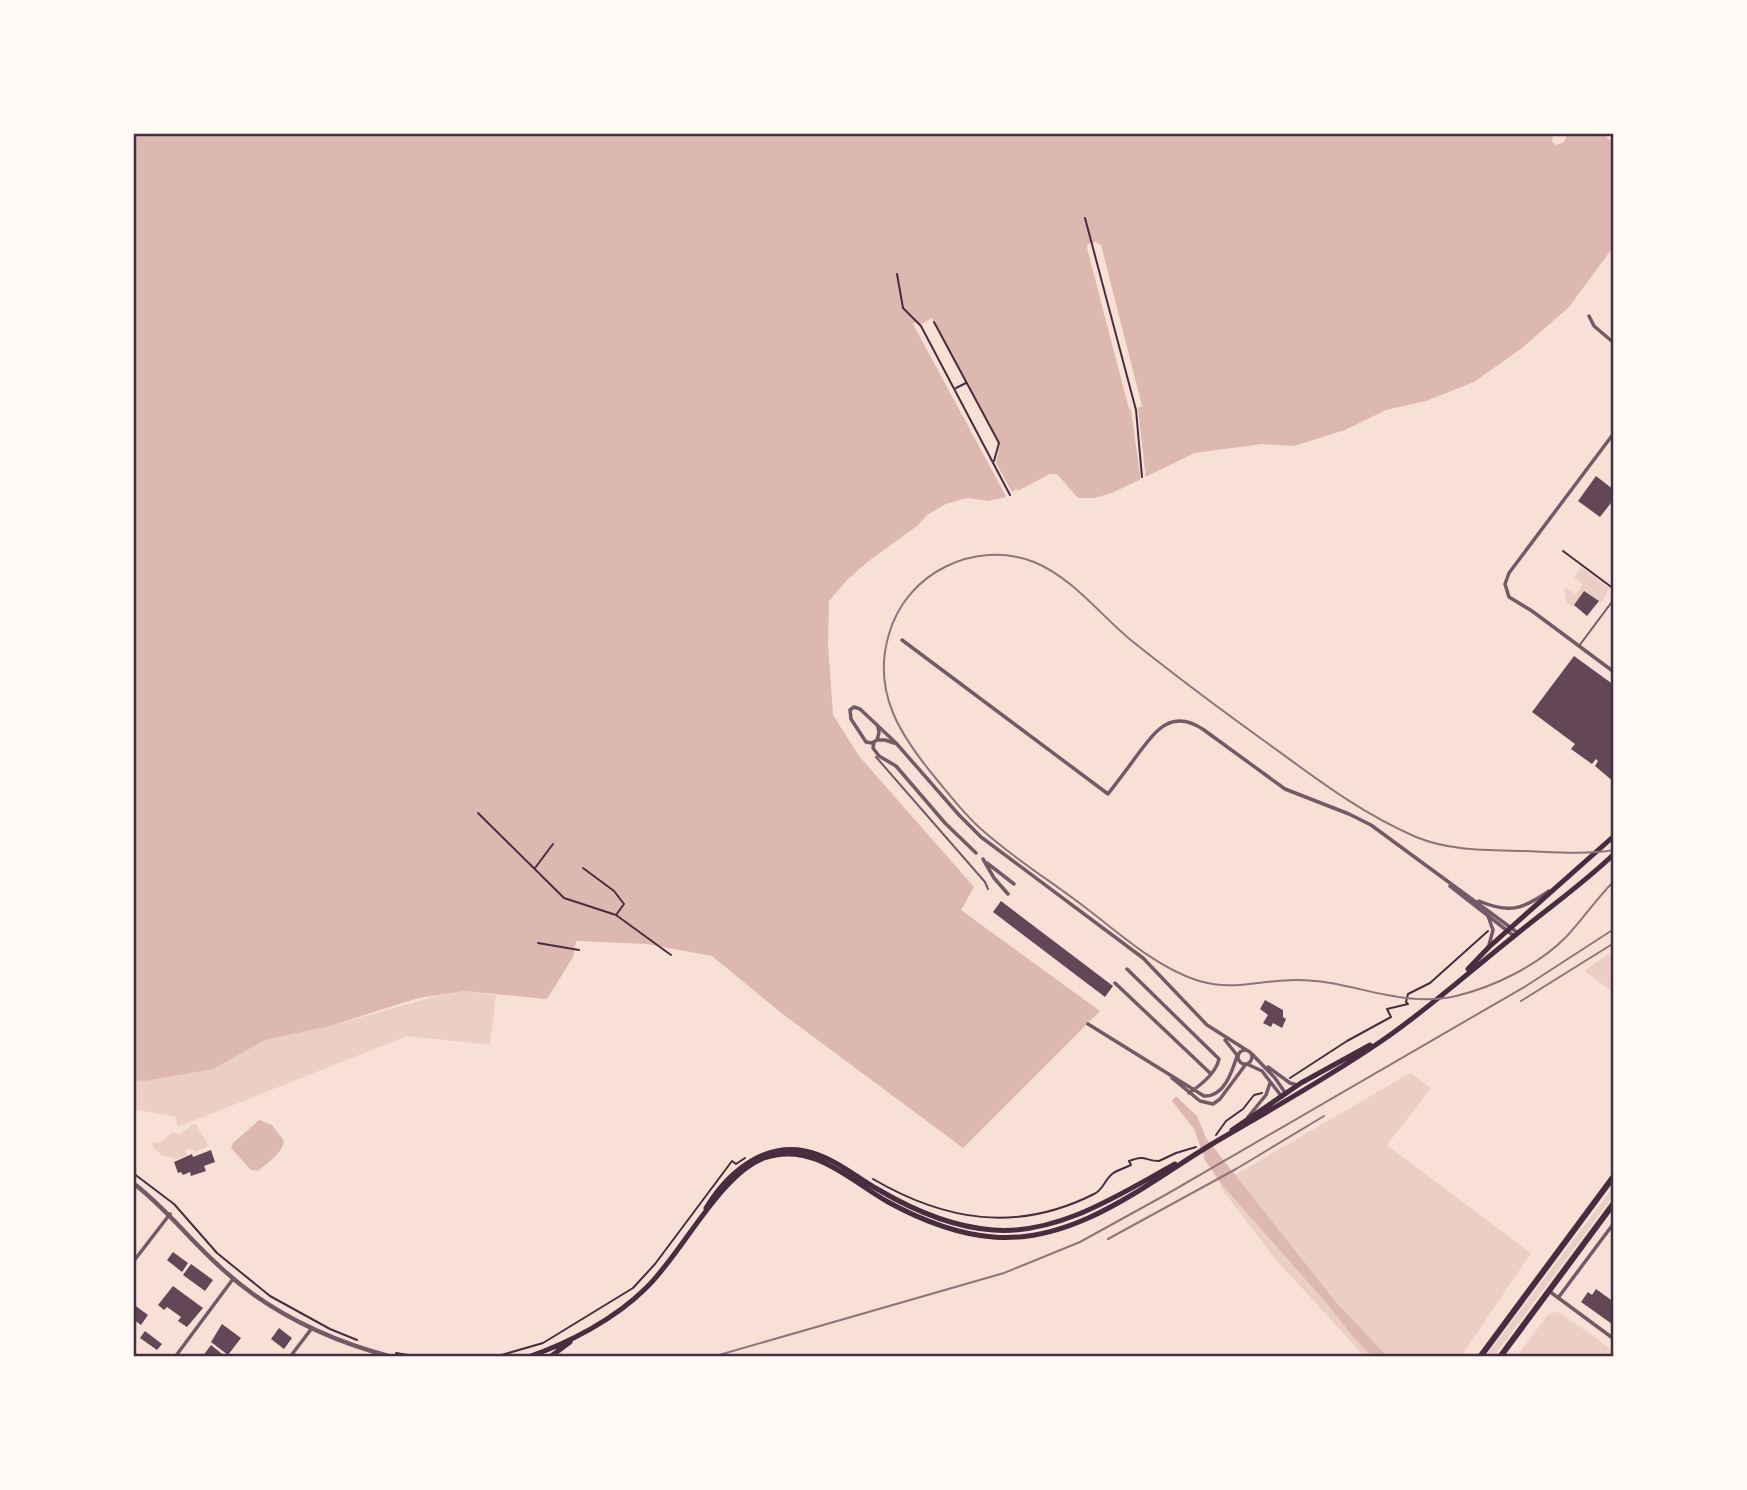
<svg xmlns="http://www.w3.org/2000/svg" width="1747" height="1490" viewBox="0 0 1747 1490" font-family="Mulish,sans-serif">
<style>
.green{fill:#ebcfc5}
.water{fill:#dcb8b0}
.pier{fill:#f7e1d7}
.building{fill:#644757}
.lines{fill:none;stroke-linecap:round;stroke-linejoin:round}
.path{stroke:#4a2c40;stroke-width:2}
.service{stroke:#755966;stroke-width:2}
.minor{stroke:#755966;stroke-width:3.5}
.tertiary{stroke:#755966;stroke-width:4.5}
.secondary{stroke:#4a2c40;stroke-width:5}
.trunk{stroke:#4a2c40;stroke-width:6}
.rail{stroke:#8f747c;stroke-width:2}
.neatline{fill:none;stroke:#4a2c40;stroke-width:2.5}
</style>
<rect width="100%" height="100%" fill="#f7e1d7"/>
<path class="green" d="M1581,567L1610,588L1601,603L1584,592L1573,607L1566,602L1564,590L1566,588L1576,594L1583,584L1574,577Z
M1614,950V993L1584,971Z
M465,991L496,995L490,1045L407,1036L178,1127L175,1117L133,1109V1080L145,1081L209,1069L265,1040L330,1026L440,995Z
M1410,1073L1431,1088L1387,1145L1531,1253L1461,1357H1388L1336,1302L1235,1175Z
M195,1123L209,1146L194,1152L191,1148L185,1150L187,1155L176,1159L161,1155L153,1147L152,1143L161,1142L173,1132L180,1134Z
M1222,1185L1328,1305L1352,1336L1373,1357H1365L1277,1261L1220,1187Z
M1614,1186V1195L1497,1352L1493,1357H1485Z
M1555,1312H1559L1614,1351V1357H1516L1547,1316Z"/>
<path class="water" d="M133,133H1553L1552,142L1556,145L1564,142L1568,133H1601L1614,143V246L1569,307L1522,348L1474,382L1426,401L1386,410L1345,430L1294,446L1262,444L1195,453L1112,493L1094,498H1078L1057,474H1050L1006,497L989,501L967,498L946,504L927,515L917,526L870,560L847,580L829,601L828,644L833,715L859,756L974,887L961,910L1100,1011L963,1148L780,1012L712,956L647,944L576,941L573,957L547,999L465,991L418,998L330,1026L265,1040L213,1069L145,1081L133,1080Z
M1176,1096L1197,1116L1206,1138L1336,1302L1388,1357H1373L1352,1336L1328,1305L1222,1185L1205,1160L1194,1129L1172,1101Z
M259,1120L272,1125L284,1141C282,1154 268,1162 258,1171L251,1170L231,1148L233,1143Z"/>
<path class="pier" d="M1096,242L1101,245L1142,406L1138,408L1146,480L1141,482L1131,409H1129L1087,248L1088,244Z
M932,318L1000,444L996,463L1012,492L1017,489L1019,494L1008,500L913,324L917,321L920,325Z"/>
<path class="building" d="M1596,476L1614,490V499L1600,517L1578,501Z
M1584,591L1599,601L1587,616L1574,605Z
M1574,656L1614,685V782L1595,766L1598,761L1596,759L1592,764L1571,749L1575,744L1532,712Z
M1001,901L1113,986L1105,997L993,912Z
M1265,1000L1283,1010V1017L1286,1019L1282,1028L1273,1023L1271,1027L1263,1023L1268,1015L1260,1009Z
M211,1150L215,1162L204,1166L206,1171L191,1176L190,1172L183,1175L181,1172L178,1173L174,1162L192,1154L193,1157Z
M173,1252L188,1263L182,1272L167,1260Z
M191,1264L213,1280L205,1291L183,1275Z
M173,1286L203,1308L187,1327L178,1321L181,1317L167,1307L164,1310L158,1305Z
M1596,1289L1614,1302V1321L1612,1324L1581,1302L1588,1292L1592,1295Z
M133,1304L148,1315L141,1325L133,1319Z
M222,1324L241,1338L228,1355L211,1342Z
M279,1328L292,1338L284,1349L271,1339Z
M145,1331L162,1344L157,1350L140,1338Z
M211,1345L226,1357H202Z"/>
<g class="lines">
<path class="path" d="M1085,218L1136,410L1142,477
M897,274L903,308L921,326L1010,495
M934,322L999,443L994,461
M956,388L966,383
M1563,551L1614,589
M478,813L564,898L616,915L671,955
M535,868L553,844
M583,868L614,891L624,904L616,915
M538,943L579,950
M1290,1078L1347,1041L1391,1017L1387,1009L1408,1004L1406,1002L1408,994L1430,983L1488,931
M1216,1135L1226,1121L1243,1109L1254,1095L1262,1093
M133,1173L174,1204L217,1253L270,1296L330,1329L357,1340
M873,1179C945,1221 1017,1233 1094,1194C1103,1190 1104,1181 1112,1174C1117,1170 1125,1168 1131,1165L1129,1161C1147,1154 1144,1161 1159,1161L1176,1153L1196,1147
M396,1353L421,1357
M486,1357L498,1356L543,1343L633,1288L655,1264L732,1161L736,1164L745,1158"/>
<path class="service" d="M1579,646L1614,599
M876,757L985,882L988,889"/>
<path class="minor" d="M1589,316L1594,326L1614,343
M1614,433L1509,573L1505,584L1509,597L1532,611L1614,672
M902,640L1108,794C1118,781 1128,768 1138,754C1156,730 1172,708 1204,730L1285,789L1349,814L1371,825L1518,933
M878,727L879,733L877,740L872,743L866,742L851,719L850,710L854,707L860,709L896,743L959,815L981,837L1143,958L1207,1025L1248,1051
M878,740H885L894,743
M874,742L873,748L879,756L896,766L945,823L976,853
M983,859L994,878L1008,894
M987,863L1014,884
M1450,886L1514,936
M1479,901C1510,914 1523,909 1549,891
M1488,916L1493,930L1489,945
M1127,969L1219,1059C1216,1073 1201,1085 1189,1093
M1115,983L1210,1073
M1088,1024L1204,1096C1224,1097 1232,1072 1237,1056
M1225,1040L1237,1055
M1238 1057a7 7 0 1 1 14 0a7 7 0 1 1-14 0Z
M1252,1054L1275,1078L1286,1094
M1247,1064L1262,1071L1282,1097
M1268,1067L1290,1083L1297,1085
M1172,1078L1200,1101L1213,1104L1220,1099L1246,1064
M1248,1117L1266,1095L1270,1083
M133,1262L170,1214
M1549,1291L1614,1339
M1558,1298L1614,1223
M175,1357L233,1279
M290,1357L312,1328"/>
<path class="tertiary" d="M133,1183C166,1208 188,1238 218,1265C266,1311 328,1340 392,1357"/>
<path class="secondary" d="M1468,969L1489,947L1614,836
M1232,1130L1301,1083L1370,1045
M706,1208C730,1169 771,1136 819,1155C841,1163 859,1179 879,1190C913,1210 953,1227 993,1230C1059,1235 1120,1194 1175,1164
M528,1357C569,1343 615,1319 646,1288C681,1255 720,1174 764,1158C813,1141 849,1180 888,1202C921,1220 955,1234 993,1237C1075,1244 1146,1184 1212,1144C1268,1111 1326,1079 1380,1042C1426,1011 1469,972 1513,937C1547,909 1583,884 1614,854
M550,1357L570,1342"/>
<path class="trunk" d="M1480,1357L1614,1176
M1500,1357L1614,1203"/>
<path class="rail" d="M1614,850C1584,855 1553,852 1523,851C1487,850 1450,851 1416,837C1361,813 1318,780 1270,745C1224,712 1177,677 1132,641C1100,615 1073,578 1034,562C975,539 906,573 889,634C871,693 902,738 938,781C952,798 965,815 981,829C1012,857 1049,880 1082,905C1117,931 1154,966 1196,980C1233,992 1259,980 1295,980C1350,979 1399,1009 1456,996C1494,987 1539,965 1567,936C1583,919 1597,898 1614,881
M1521,1001L1614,943
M1108,1239L1236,1169L1324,1116
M712,1357L1004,1273L1080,1242L1167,1194L1526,986L1614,929"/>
</g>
<rect width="1747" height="1490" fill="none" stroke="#fffaf5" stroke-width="270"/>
<rect x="135" y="135" width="1477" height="1220" class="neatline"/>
</svg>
